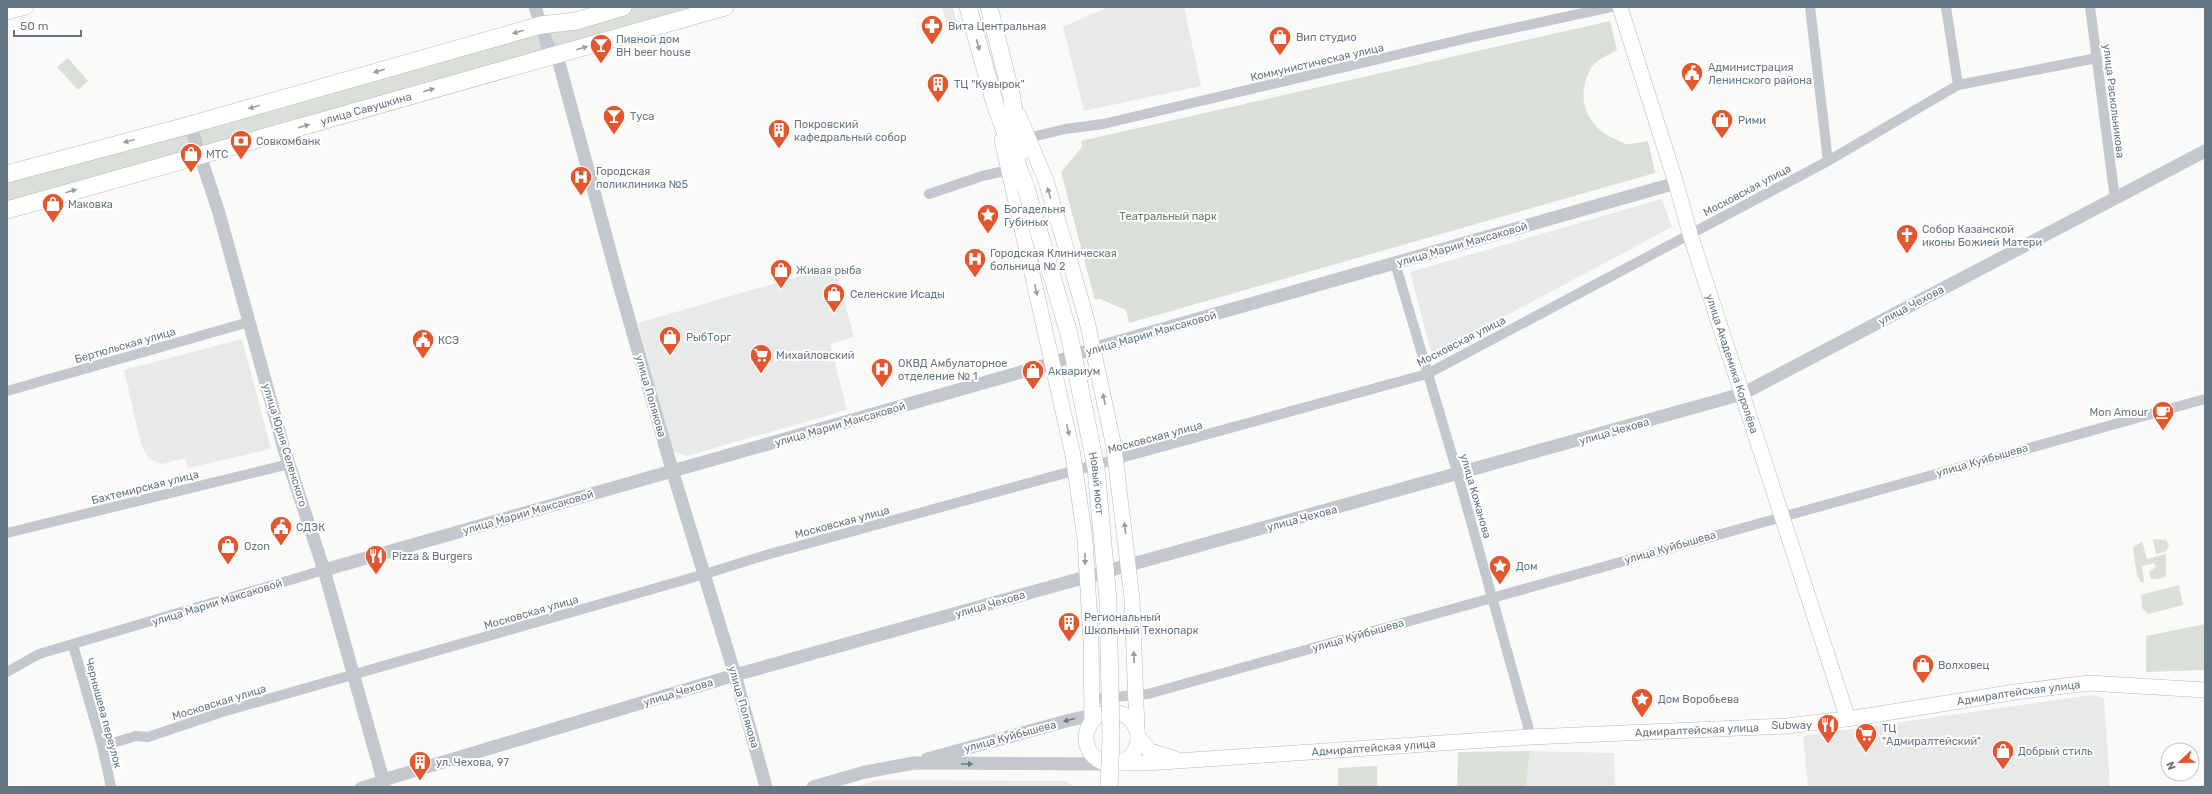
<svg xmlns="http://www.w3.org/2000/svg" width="2212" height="794" viewBox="0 0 2212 794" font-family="Rubik,sans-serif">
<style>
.built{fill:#e8e9e9}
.green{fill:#dadfd7}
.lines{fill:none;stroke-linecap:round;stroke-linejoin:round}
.secondary-casing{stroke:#b3babf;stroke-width:16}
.trunk-casing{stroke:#b4b9bd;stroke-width:18}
.minor{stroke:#c3c8cc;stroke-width:10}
.tertiary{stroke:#c3c8cc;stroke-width:13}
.secondary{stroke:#fff;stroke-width:15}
.trunk{stroke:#fff;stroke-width:17}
.trunk-bridge-casing{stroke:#b4b9bd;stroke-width:18;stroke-linecap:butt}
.trunk-bridge{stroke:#fff;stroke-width:17}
.oneway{fill:#939fa8}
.oneway2{fill:#6a7a87}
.labels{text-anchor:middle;stroke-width:4;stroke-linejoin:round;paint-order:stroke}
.poi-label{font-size:11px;fill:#657683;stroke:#fff;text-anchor:start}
.street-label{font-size:11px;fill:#657683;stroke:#fff}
.park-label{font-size:11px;fill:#687a64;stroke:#fff}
</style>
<rect width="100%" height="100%" fill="#fafaf8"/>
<path class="built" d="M942,7H953L957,24L947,27Z
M1108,7H1184L1201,86L1084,111L1063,27Z
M1662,199L1672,227L1432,355L1410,272Z
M835,266L854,337L830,344L847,410L687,456L672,451L638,323Z
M242,339L271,449L188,468L185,458L162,464L149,459L141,444L124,370Z
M2092,695L2104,698L2110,787H1808L1803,736Z
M1530,751L1614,753L1615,787H1526Z
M877,780L1066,781L1075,787H854Z"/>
<path class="green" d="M623,7H725L7,210V174Z
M1610,21L1617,50C1608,55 1595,60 1590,70C1575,98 1587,127 1615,139C1618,140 1623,143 1626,144C1633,144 1642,142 1648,141L1655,173L1129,323L1126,310L1100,299L1095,300L1061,172L1082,147L1081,141Z
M68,58L88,81L78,90L57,67Z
M2153,539L2166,540L2169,545L2166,551L2156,554Z
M2142,542L2147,559L2166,554V576L2160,579H2151L2149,572L2156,567L2154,563L2142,566L2144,582H2141L2137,576L2133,547Z
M2179,585L2183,605L2148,614L2142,608L2141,595Z
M2205,624V670L2146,672V636Z
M1530,751L1526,787H1457L1458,752Z
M1377,766V787H1338V768Z"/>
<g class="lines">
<g class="secondary-casing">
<g id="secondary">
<path id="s1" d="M1620,7L1676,183L1690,234L1848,719"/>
<path d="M7,12L26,7"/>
<path d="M1019,116L1046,181L1069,258L1087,321L1114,447L1132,599L1137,730"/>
<path d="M1002,140L1073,455L1085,539L1091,641L1092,721"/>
<circle cx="1112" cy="738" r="26"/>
<path d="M1138,737L1150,751L1173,758"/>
<path id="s2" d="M1118,763H1147L1531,737L1787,726L1861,717L2015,692L2089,683L2205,690"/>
</g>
</g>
<g class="trunk-casing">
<g id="trunk">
<path d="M968,7L995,104L1026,188"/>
<path d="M989,7L1012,98L1021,152"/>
<path d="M7,174L190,125L541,25L576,21L623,7"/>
<path id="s3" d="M7,210L725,7"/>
</g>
</g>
<path class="minor" d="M1810,7L1828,161
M1946,7L1958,85
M2090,7L2115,199
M1028,138L1065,129L1103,124L1468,38L1611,7
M929,194L982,176L1009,170
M1395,263L1458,475L1531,737
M7,391L249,322
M7,533L289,464
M73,645L102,746L111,787
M7,672L39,654L324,570
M1091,699L1148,694L2205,399
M102,746L136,736L148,737L219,713L705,574L766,555L1427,374L1828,161L1958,85L2097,58
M360,787L383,780"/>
<path class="tertiary" d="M535,7L547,44L559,63L619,284L673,473L735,675L766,787
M190,125L219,213L284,449L324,570L385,787
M324,570C567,502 810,433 1053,363L1092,349L1676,183
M927,759L1070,720L1107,712
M383,780L735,675L1742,394L2205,151
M813,787L865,772L914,763L1110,764"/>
<use href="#secondary" class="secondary"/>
<use href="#trunk" class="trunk"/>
<g class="trunk-bridge-casing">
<g id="trunk-bridge">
<path id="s4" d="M1026,188L1069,334L1096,468L1108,600L1111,737L1109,787"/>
</g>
</g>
<use href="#trunk-bridge" class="trunk-bridge"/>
</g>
<defs><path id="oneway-solid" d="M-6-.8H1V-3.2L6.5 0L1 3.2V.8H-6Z"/></defs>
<g class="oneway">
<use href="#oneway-solid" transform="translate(518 32) rotate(164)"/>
<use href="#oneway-solid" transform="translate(978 45) rotate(74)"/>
<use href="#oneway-solid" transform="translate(582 48) rotate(-16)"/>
<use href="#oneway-solid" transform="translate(379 71) rotate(164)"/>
<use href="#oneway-solid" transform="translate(429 90) rotate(-16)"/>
<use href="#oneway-solid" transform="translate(254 107) rotate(164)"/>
<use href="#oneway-solid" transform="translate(304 126) rotate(-16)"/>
<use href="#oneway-solid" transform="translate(129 141) rotate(165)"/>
<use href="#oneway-solid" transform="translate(71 191) rotate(-16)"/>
<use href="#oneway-solid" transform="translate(1049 193) rotate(-107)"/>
<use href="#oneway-solid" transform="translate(1036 290) rotate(77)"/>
<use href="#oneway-solid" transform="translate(1104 399) rotate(-102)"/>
<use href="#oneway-solid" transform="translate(1068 430) rotate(78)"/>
<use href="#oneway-solid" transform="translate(1125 528) rotate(-97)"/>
<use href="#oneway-solid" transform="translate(1085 559) rotate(88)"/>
<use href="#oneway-solid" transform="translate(1134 657) rotate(-92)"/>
</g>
<g class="oneway2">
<use href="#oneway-solid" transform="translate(1069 720) rotate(165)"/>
<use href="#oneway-solid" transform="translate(967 764)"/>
</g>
<defs>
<g id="pharmacy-pin" transform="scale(1.15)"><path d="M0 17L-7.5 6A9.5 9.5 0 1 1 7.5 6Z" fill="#e4572e" stroke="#fff"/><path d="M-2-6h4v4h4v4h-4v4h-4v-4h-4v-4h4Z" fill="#fff"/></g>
<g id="shop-pin" transform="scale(1.15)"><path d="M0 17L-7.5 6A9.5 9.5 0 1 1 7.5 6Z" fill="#e4572e" stroke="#fff"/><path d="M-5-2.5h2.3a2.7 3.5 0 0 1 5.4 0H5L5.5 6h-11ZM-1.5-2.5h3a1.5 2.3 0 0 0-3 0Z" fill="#fff"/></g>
<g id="bar-pin" transform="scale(1.15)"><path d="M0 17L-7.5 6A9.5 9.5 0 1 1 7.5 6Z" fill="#e4572e" stroke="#fff"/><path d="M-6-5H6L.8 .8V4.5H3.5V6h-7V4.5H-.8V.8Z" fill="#fff"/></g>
<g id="civic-pin" transform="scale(1.15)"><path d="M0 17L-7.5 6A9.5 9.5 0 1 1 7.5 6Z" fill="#e4572e" stroke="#fff"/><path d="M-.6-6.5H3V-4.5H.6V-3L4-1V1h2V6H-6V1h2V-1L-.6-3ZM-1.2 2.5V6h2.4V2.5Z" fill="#fff"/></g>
<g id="building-pin" transform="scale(1.15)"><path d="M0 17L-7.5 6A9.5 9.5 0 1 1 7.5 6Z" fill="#e4572e" stroke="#fff"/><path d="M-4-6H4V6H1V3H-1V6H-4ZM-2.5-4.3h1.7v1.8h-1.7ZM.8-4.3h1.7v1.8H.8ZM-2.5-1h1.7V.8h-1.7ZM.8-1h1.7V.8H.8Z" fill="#fff"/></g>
<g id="bank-pin" transform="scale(1.15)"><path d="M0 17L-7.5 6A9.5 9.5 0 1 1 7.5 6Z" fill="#e4572e" stroke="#fff"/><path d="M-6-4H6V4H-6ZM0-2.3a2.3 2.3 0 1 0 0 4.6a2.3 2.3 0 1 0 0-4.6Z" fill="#fff"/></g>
<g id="hospital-pin" transform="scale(1.15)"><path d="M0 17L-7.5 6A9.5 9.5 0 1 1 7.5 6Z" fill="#e4572e" stroke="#fff"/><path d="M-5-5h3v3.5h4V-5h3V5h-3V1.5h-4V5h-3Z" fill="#fff"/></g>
<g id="sight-pin" transform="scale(1.15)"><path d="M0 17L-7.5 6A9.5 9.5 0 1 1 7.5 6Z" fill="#e4572e" stroke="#fff"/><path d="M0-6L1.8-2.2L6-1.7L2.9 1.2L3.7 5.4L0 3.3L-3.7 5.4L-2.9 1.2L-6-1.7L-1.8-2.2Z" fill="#fff"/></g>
<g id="church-pin" transform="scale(1.15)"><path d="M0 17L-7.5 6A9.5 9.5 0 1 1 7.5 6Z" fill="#e4572e" stroke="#fff"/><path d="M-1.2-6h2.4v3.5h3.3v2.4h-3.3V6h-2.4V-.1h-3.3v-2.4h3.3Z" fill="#fff"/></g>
<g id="supermarket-pin" transform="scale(1.15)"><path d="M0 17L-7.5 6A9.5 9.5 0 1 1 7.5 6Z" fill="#e4572e" stroke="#fff"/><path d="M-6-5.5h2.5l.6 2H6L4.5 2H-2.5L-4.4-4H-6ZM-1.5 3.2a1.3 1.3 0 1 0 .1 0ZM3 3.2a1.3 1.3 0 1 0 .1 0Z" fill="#fff"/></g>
<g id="cafe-pin" transform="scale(1.15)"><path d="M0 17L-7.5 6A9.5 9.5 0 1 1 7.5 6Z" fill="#e4572e" stroke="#fff"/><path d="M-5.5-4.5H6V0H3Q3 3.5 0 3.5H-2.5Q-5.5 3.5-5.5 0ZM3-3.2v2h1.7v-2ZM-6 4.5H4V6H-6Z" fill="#fff"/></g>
<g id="restaurant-pin" transform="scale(1.15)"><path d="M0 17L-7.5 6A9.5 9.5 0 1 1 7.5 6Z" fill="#e4572e" stroke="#fff"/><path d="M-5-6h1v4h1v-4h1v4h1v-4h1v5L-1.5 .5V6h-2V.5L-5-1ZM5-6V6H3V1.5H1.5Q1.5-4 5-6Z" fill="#fff"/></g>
</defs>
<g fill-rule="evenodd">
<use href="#pharmacy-pin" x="932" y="26"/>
<use href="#shop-pin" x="1280" y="37"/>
<use href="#bar-pin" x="601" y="45"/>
<use href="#civic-pin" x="1692" y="73"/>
<use href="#building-pin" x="938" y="84"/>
<use href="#bar-pin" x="614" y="116"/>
<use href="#shop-pin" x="1722" y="120"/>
<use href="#building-pin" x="779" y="130"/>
<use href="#bank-pin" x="241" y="141"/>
<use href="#shop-pin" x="191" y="154"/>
<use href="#hospital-pin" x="581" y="177"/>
<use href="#shop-pin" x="53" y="204"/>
<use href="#sight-pin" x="988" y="215"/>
<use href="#church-pin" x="1907" y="235"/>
<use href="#hospital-pin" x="975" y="259"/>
<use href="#shop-pin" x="781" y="270"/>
<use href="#shop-pin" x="834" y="294"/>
<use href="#shop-pin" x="670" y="337"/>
<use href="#civic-pin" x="423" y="340"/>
<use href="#supermarket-pin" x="761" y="355"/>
<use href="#hospital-pin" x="882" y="369"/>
<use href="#shop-pin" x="1033" y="371"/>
<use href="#cafe-pin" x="2163" y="412"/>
<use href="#civic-pin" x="281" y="527"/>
<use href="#shop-pin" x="228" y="546"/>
<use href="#restaurant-pin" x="376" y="556"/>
<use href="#sight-pin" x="1500" y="566"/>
<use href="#building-pin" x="1069" y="623"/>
<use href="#shop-pin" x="1923" y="665"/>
<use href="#sight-pin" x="1642" y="699"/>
<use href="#restaurant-pin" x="1828" y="725"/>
<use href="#supermarket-pin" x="1866" y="734"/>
<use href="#shop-pin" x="2003" y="751"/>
<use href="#building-pin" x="420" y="762"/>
</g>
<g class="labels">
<g class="poi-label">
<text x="948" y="30">Вита Центральная</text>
<text x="1296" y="41">Вип студио</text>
<text x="616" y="43">Пивной дом<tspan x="616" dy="13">BH beer house</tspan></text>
<text x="1708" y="71">Администрация<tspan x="1708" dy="13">Ленинского района</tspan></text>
<text x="954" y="88">ТЦ "Кувырок"</text>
<text x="630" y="120">Туса</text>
<text x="1738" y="124">Рими</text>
<text x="794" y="128">Покровский<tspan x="794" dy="13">кафедральный собор</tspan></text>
<text x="256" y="145">Совкомбанк</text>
<text x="206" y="158">МТС</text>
<text x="596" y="175">Городская<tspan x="596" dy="13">поликлиника №5</tspan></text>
<text x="68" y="208">Маковка</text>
<text x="1004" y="213">Богадельня<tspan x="1004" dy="13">Губиных</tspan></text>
<text x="1922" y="233">Собор Казанской<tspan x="1922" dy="13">иконы Божией Матери</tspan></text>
<text x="990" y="257">Городская Клиническая<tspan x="990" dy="13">больница № 2</tspan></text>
<text x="796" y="274">Живая рыба</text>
<text x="850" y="298">Селенские Исады</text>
<text x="686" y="341">РыбТорг</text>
<text x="438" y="344">КСЭ</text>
<text x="776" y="359">Михайловский</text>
<text x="898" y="367">ОКВД Амбулаторное<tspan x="898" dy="13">отделение № 1</tspan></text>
<text x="1048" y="375">Аквариум</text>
<text x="2148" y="416" text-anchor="end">Mon Amour</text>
<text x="296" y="531">СДЭК</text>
<text x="244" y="550">Ozon</text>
<text x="392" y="560">Pizza &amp; Burgers</text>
<text x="1516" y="570">Дом</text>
<text x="1084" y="621">Региональный<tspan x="1084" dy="13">Школьный Технопарк</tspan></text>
<text x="1938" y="669">Волховец</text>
<text x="1658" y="703">Дом Воробьева</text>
<text x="1812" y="729" text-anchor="end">Subway</text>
<text x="1882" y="732">ТЦ<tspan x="1882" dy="13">"Адмиралтейский"</tspan></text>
<text x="2018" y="755">Добрый стиль</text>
<text x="436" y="766">ул. Чехова, 97</text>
</g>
<g class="street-label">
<text transform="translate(1317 62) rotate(-13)" y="4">Коммунистическая улица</text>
<text transform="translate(2114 101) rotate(83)" y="4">улица Раскольникова</text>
<text dy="4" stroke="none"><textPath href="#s3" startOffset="373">улица Савушкина</textPath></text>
<text transform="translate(1747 190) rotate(-28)" y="4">Московская улица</text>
<text transform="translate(1462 244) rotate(-16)" y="4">улица Марии Максаковой</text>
<text transform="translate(1911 305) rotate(-28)" y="4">улица Чехова</text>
<text transform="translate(1151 333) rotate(-16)" y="4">улица Марии Максаковой</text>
<text transform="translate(1461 341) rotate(-27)" y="4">Московская улица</text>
<text transform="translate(125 345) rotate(-16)" y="4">Бертюльская улица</text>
<text dy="4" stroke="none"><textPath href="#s1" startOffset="374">улица Академика Королёва</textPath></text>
<text transform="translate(651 396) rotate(74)" y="4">улица Полякова</text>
<text transform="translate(840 424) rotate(-16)" y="4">улица Марии Максаковой</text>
<text transform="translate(1614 431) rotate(-16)" y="4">улица Чехова</text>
<text transform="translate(1155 437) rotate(-15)" y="4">Московская улица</text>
<text transform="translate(285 445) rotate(73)" y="4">улица Юрия Селенского</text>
<text transform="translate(1982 460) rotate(-16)" y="4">улица Куйбышева</text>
<text dy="4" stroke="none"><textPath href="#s4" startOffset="304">Новый мост</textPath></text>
<text transform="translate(145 487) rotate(-14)" y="4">Бахтемирская улица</text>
<text transform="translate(1476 496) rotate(74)" y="4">улица Кожанова</text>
<text transform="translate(528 512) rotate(-16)" y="4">улица Марии Максаковой</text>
<text transform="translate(1302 518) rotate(-15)" y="4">улица Чехова</text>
<text transform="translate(842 522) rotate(-15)" y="4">Московская улица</text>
<text transform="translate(1670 547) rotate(-16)" y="4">улица Куйбышева</text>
<text transform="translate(217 602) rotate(-17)" y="4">улица Марии Максаковой</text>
<text transform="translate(990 604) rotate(-16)" y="4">улица Чехова</text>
<text transform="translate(531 612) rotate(-16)" y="4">Московская улица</text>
<text transform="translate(1358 635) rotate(-16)" y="4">улица Куйбышева</text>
<text transform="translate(678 692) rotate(-17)" y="4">улица Чехова</text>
<text dy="4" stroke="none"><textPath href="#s2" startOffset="904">Адмиралтейская улица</textPath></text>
<text transform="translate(219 702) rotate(-17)" y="4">Московская улица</text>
<text transform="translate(744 707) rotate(74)" y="4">улица Полякова</text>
<text transform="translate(104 713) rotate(75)" y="4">Чернышева переулок</text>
<text dy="4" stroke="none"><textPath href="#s2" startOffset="580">Адмиралтейская улица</textPath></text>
<text transform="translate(1010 736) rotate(-15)" y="4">улица Куйбышева</text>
<text dy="4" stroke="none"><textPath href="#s2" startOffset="256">Адмиралтейская улица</textPath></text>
</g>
<g class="park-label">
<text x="1168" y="220">Театральный парк</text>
</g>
</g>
<rect width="2212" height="794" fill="none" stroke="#657683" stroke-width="16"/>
<g transform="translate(2180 762) rotate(248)"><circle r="19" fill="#ffffff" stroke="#c1c8cd"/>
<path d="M0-3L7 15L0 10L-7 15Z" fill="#e4572e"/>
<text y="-6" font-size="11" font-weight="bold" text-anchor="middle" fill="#657683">N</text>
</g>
<path d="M14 30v6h67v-6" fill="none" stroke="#657683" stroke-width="2"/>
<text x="20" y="30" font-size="12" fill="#657683" stroke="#ffffff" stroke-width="3" paint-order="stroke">50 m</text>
</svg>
